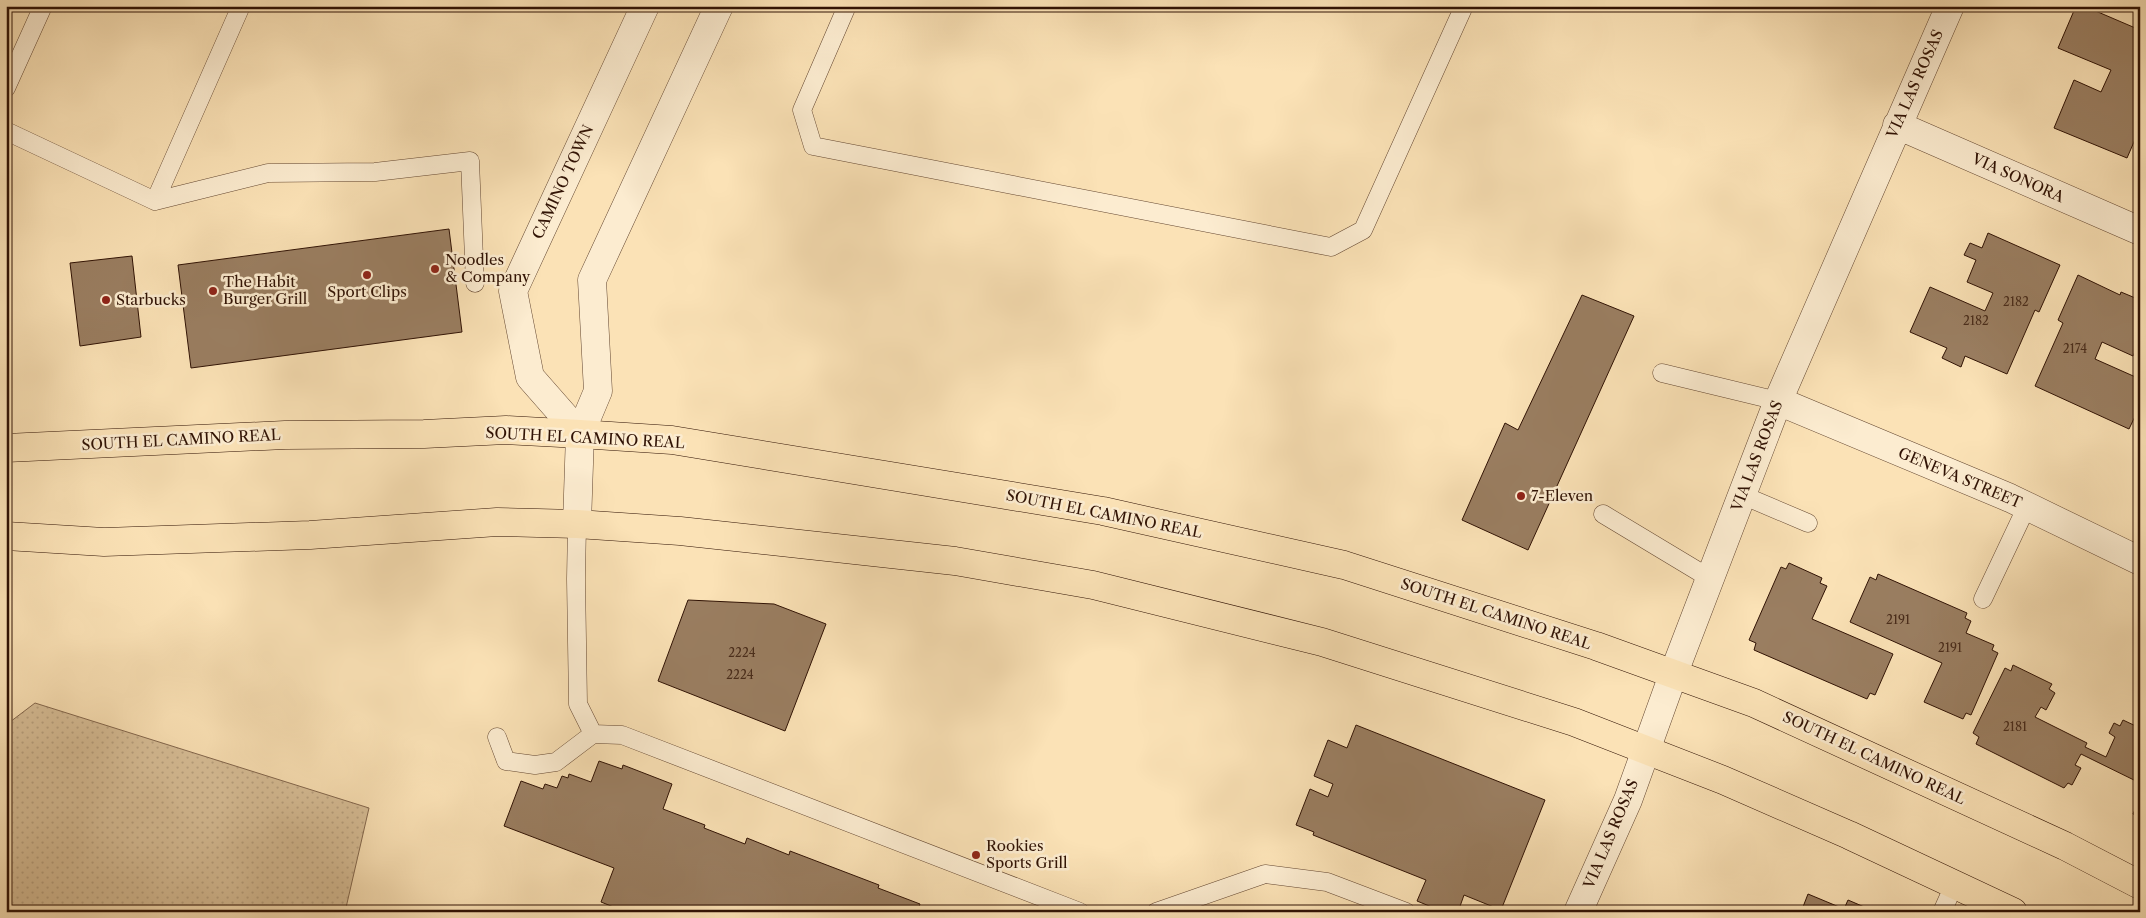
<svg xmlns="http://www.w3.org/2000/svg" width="2146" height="918" viewBox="0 0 2146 918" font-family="'Libre Caslon Text',serif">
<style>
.grass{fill:url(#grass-dots);stroke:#84684e}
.building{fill:#9a7e61;stroke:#301204}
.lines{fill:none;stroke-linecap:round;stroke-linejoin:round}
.service-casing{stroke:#634630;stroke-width:19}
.minor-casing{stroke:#634630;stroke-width:29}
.primary-casing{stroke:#301204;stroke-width:29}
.service{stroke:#fcecd0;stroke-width:18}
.minor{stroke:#fcecd0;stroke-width:28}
.primary{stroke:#fbe2b6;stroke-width:28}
.poi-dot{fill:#8f2418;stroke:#fcecd0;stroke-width:2}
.labels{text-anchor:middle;stroke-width:5;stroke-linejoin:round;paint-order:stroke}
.number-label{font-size:12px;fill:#4a2d1b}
.street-label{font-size:15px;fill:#301204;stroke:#fcecd0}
.poi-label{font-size:15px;fill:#301204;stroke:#fcecd0;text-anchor:start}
</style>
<defs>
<pattern id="grass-dots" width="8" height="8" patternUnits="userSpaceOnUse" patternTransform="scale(1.25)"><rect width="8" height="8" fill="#d8bf98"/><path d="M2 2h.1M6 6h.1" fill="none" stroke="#baa381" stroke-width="1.8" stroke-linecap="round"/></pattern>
</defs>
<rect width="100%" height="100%" fill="#fbe2b6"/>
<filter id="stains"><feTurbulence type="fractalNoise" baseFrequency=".004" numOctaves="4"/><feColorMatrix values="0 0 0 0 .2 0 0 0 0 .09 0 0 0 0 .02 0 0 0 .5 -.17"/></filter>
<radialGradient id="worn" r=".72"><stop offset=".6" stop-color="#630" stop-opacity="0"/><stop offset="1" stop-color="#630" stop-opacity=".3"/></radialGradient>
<path class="grass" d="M35,703L369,808L345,912H6V725Z"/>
<path class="building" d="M2076,6H2084L2140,30V128L2127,158L2054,128L2074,80L2101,92L2111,70L2058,48Z
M449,229L462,332L191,368L178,265Z
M1988,233L2060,265L2039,312L2035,310L2007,374L1965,356L1961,367L1942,358L1947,348L1910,332L1930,287L1985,311L1993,293L1967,282L1976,260L1964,255L1970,243L1982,248Z
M132,256L141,337L80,346L70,263Z
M2078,275L2120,295L2121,292L2140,300V340L2133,356L2102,342L2095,359L2140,379V406L2129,429L2035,386L2063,323L2058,320Z
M1582,295L1634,316L1528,550L1462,520L1505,423L1518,430Z
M1789,563L1822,578L1820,583L1827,586L1812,619L1893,654L1875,695L1870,693L1867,699L1754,650L1756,643L1749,640L1781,567L1786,569Z
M1878,574L1967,613L1965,618L1971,621L1966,633L1994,645L1992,650L1998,653L1971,715L1966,713L1963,719L1924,702L1942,663L1850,622L1870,577L1876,580Z
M688,600L774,604L826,624L785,731L658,681Z
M2013,665L2052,684L2049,689L2055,693L2046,710L2041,707L2035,717L2087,743L2085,747L2106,757L2115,737L2109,733L2114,723L2120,726L2123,720L2140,728V783L2081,754L2075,765L2081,768L2072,785L2068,783L2064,788L1976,744L1979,737L1973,733L2005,668L2011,671Z
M1356,725L1545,800L1501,910L1464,895L1458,912H1444L1417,901L1426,880L1313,835L1314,832L1296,825L1310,789L1328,797L1333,784L1314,776L1328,740L1347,748Z
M599,761L622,769L623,765L672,784L663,809L705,825L704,828L745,844L747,838L789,855L790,851L879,885L878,888L920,904L918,910L921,912H626L601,902L614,868L504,826L521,781L543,789L545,784L557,788L562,776L568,778L569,774L591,782Z
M2138,803L2140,804V825L2136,823L2139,817L2133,814Z
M1808,894L1844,909L1848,900L1876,912H1801Z"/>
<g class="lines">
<g class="service-casing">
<path id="service" d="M847,6L802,110L813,146L1331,247L1363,230L1464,6
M6,88L43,6
M6,131L155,201L268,173L375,172L470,161L475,283
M155,201L241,6
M1662,373L1778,401
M1742,495L1808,523
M1603,514L1711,579
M577,524L576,579L578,704L593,734L622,735L1080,912
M1983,599L2027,506
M497,737L506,761L535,765L556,762L593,734
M1156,912L1265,874L1327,882L1406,912
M1942,912L1955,883"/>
</g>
<g class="minor-casing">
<path id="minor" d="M1897,125L2140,231
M1778,401L2010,498L2140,561
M580,434L530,377L513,291L645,6
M577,524L580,434L598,391L592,280L719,6
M1578,912L1628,800L1673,675L1778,401L1950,6"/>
</g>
<g class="primary-casing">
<path id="primary" d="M6,448L285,435L424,434L506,430L580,434L672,440L1103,511L1344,565L1596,646L1754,703L2065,846L2140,885
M6,536L104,542L310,535L497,522L577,524L680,531L955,561L1093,585L1322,642L1574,722L1723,780L1849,835L2013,912"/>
</g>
<use href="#service" class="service"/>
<use href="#minor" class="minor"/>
<use href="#primary" class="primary"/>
</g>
<g class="poi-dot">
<circle cx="435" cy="269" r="5"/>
<circle cx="367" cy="275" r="5"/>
<circle cx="213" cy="291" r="5"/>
<circle cx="106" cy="300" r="5"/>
<circle cx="1521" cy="496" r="5"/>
<circle cx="976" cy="855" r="5"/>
</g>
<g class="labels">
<g class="number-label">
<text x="2016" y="306">2182</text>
<text x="1976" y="325">2182</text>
<text x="2075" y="353">2174</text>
<text x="1898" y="624">2191</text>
<text x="1950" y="652">2191</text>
<text x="742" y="657">2224</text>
<text x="740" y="679">2224</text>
<text x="2015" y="731">2181</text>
</g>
<g class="street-label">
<text transform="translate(1915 84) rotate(-66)" y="5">VIA LAS ROSAS</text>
<text transform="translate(2018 178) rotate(24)" y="5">VIA SONORA</text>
<text transform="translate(563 182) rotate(-65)" y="5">CAMINO TOWN</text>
<text transform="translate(585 438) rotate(3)" y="5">SOUTH EL CAMINO REAL</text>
<text transform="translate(181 440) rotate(-3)" y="5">SOUTH EL CAMINO REAL</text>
<text transform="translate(1757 456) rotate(-69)" y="5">VIA LAS ROSAS</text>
<text transform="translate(1960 478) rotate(23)" y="5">GENEVA STREET</text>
<text transform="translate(1104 514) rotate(11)" y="5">SOUTH EL CAMINO REAL</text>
<text transform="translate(1496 614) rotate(18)" y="5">SOUTH EL CAMINO REAL</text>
<text transform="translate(1874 758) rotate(25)" y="5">SOUTH EL CAMINO REAL</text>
<text transform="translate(1611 834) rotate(-67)" y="5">VIA LAS ROSAS</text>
</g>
<g class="poi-label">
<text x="445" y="265">Noodles<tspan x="445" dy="17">&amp; Company</tspan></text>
<text x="223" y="287">The Habit<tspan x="223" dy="17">Burger Grill</tspan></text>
<text x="367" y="297" text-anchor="middle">Sport Clips</text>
<text x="116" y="305">Starbucks</text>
<text x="1531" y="501">7-Eleven</text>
<text x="986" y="851">Rookies<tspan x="986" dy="17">Sports Grill</tspan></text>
</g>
</g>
<rect width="2146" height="918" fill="none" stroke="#fbe2b6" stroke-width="25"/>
<rect x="8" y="8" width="2131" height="903" fill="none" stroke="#301204" stroke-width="2.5"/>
<rect x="12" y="12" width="2121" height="893" fill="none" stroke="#301204"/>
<rect width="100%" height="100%" filter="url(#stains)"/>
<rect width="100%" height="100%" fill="url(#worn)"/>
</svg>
